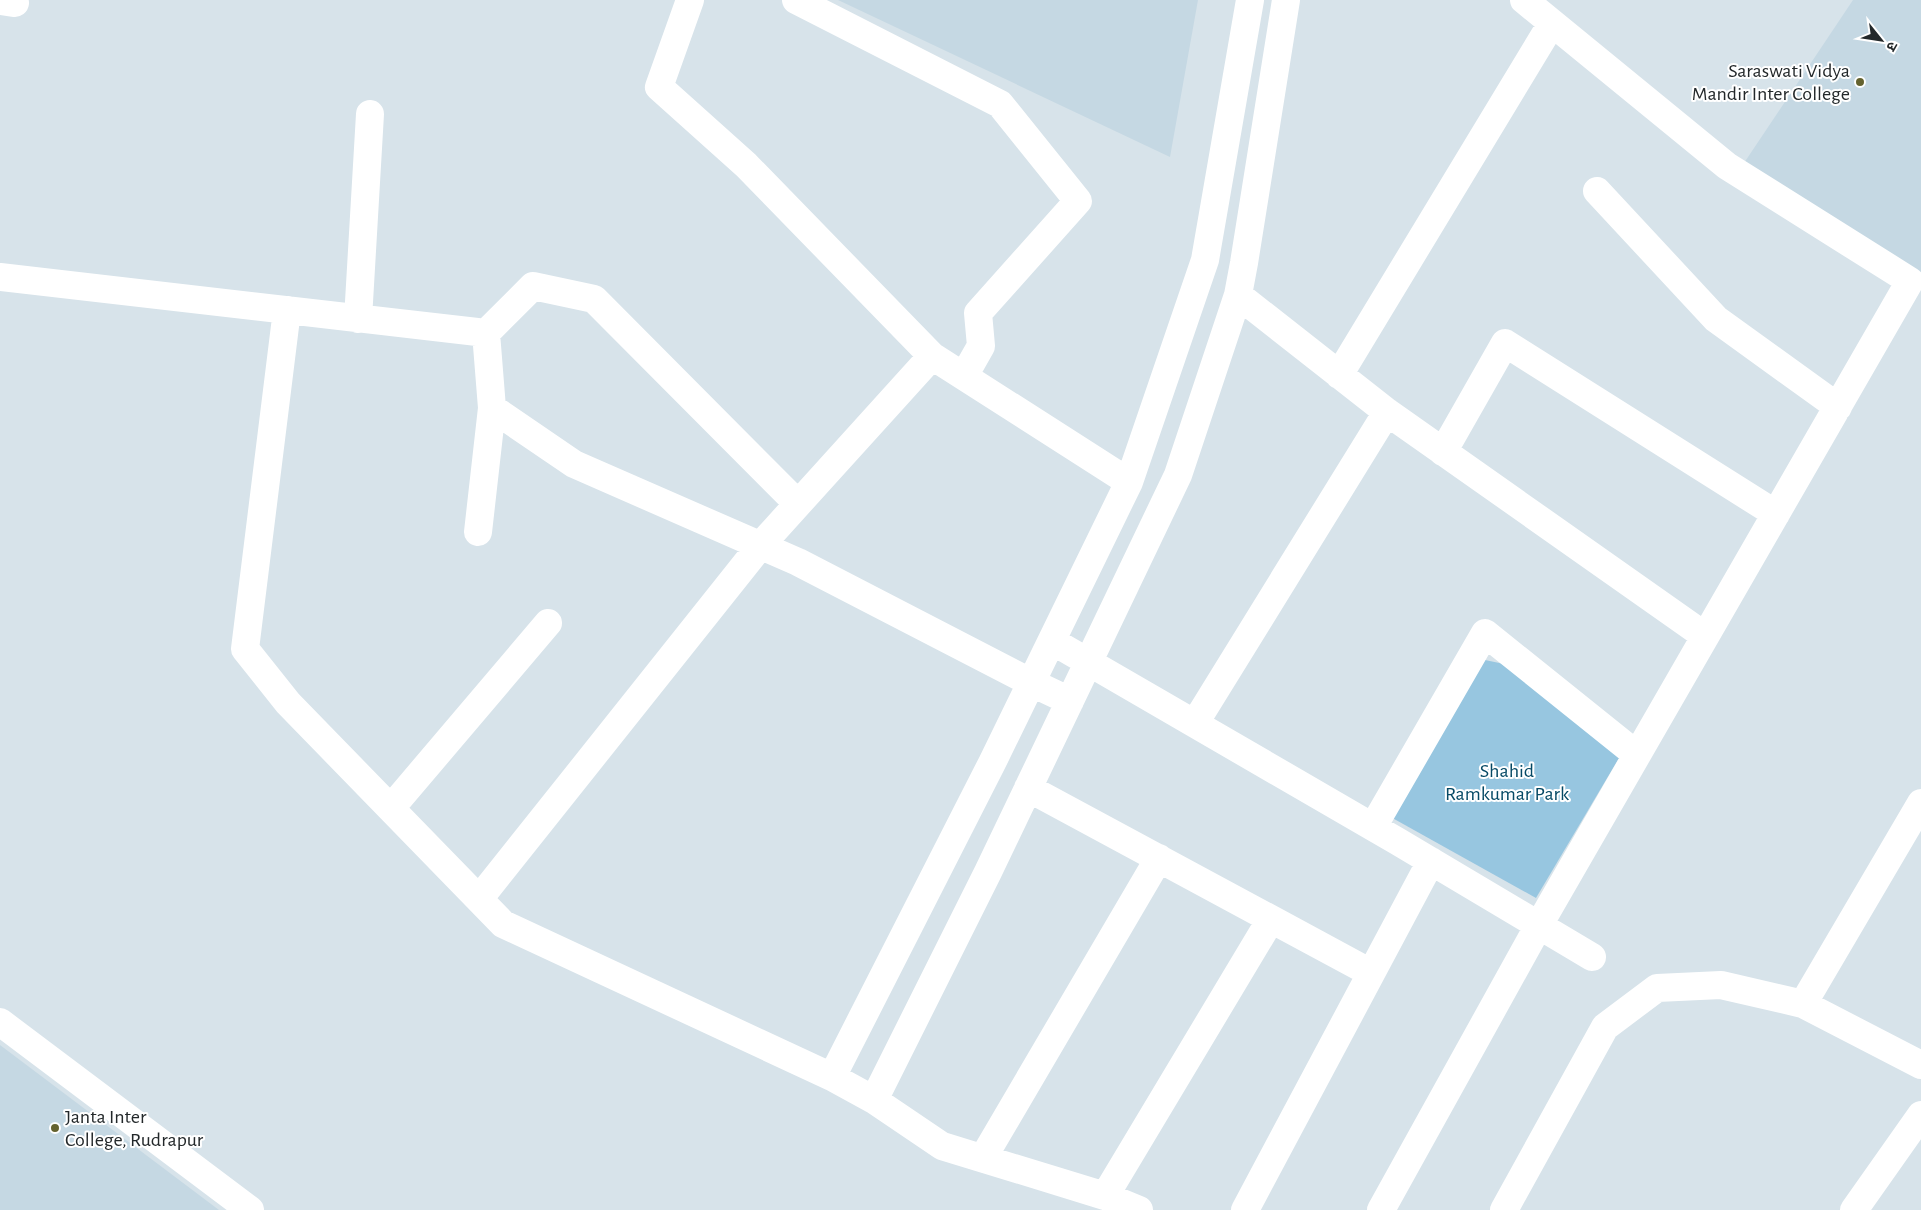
<svg xmlns="http://www.w3.org/2000/svg" width="1921" height="1210" viewBox="0 0 1921 1210" font-family="'Alegreya Sans','Noto Sans Devanagari',sans-serif">
<style>
.built{fill:#c5d8e3}
.green{fill:#97c6e0}
.lines{fill:none;stroke-linecap:round;stroke-linejoin:round}
.minor{stroke:#fff;stroke-width:28}
.poi-dot{fill:#64622e;stroke:#fff;stroke-width:2}
.labels{text-anchor:middle;stroke-width:4;stroke-linejoin:round;paint-order:stroke}
.poi-label{font-size:20px;fill:#23282a;stroke:#fff;text-anchor:end}
.park-label{font-size:20px;fill:#054965;stroke:#fff}
</style>
<rect width="100%" height="100%" fill="#d7e3ea"/>
<path class="built" d="M838,0H1198L1170,157Z
M1853,0H1921V274L1744,163Z
M0,1045L219,1210H0Z"/>
<path class="green" d="M1485,660L1504,664L1622,753L1536,898L1387,815Z"/>
<g class="lines">
<path class="minor" d="M690,0L659,87L746,165L932,356L1129,482
M796,0L1000,104L1078,201L978,313L981,346L964,376
M0,1L15,3
M1597,191L1716,319L1838,407
M0,277L486,333
M1238,295L1387,412L1705,636
M287,310L245,649L288,703L503,924L832,1077L874,1100L942,1146L1105,1196L1139,1210
M358,319L370,114
M1339,375L1552,23
M1443,452L1505,343L1776,514
M798,504L594,299L533,286L486,333L492,408L574,464L798,562L1032,683L1070,701
M478,532L492,408
M1052,641L1397,841L1592,957
M1195,723L1387,412
M1028,788L1371,973
M391,808L548,623
M1373,827L1485,633L1637,755
M479,899L760,546L932,356
M1803,1004L1921,803
M0,1022L250,1210
M832,1077L992,763L1129,482L1205,260L1250,0
M874,1100L988,872L1178,475L1238,295L1244,263L1286,0
M983,1158L1159,858
M1105,1196L1271,919
M1245,1210L1431,861
M1381,1210L1539,925L1910,281L1727,166L1524,0
M1504,1210L1605,1027L1657,988L1721,985L1803,1004L1921,1065
M1854,1210L1921,1115"/>
</g>
<g class="poi-dot">
<circle cx="1860" cy="82" r="5"/>
<circle cx="55" cy="1128" r="5"/>
</g>
<g class="labels">
<g class="poi-label">
<text x="1850" y="77">Saraswati Vidya<tspan x="1850" dy="23">Mandir Inter College</tspan></text>
<text x="65" y="1123" text-anchor="start">Janta Inter<tspan x="65" dy="23">College, Rudrapur</tspan></text>
</g>
<g class="park-label">
<text x="1507" y="777">Shahid<tspan x="1507" dy="23">Ramkumar Park</tspan></text>
</g>
</g>
<g transform="translate(1881 40) rotate(120)" stroke="#ffffff" stroke-width="4" paint-order="stroke">
<path d="M0-4L9 19L0 12L-9 19Z" fill="#23282a"/>
<text y="-8" font-size="14" font-weight="bold" text-anchor="middle" fill="#23282a">उ</text>
</g>
</svg>
